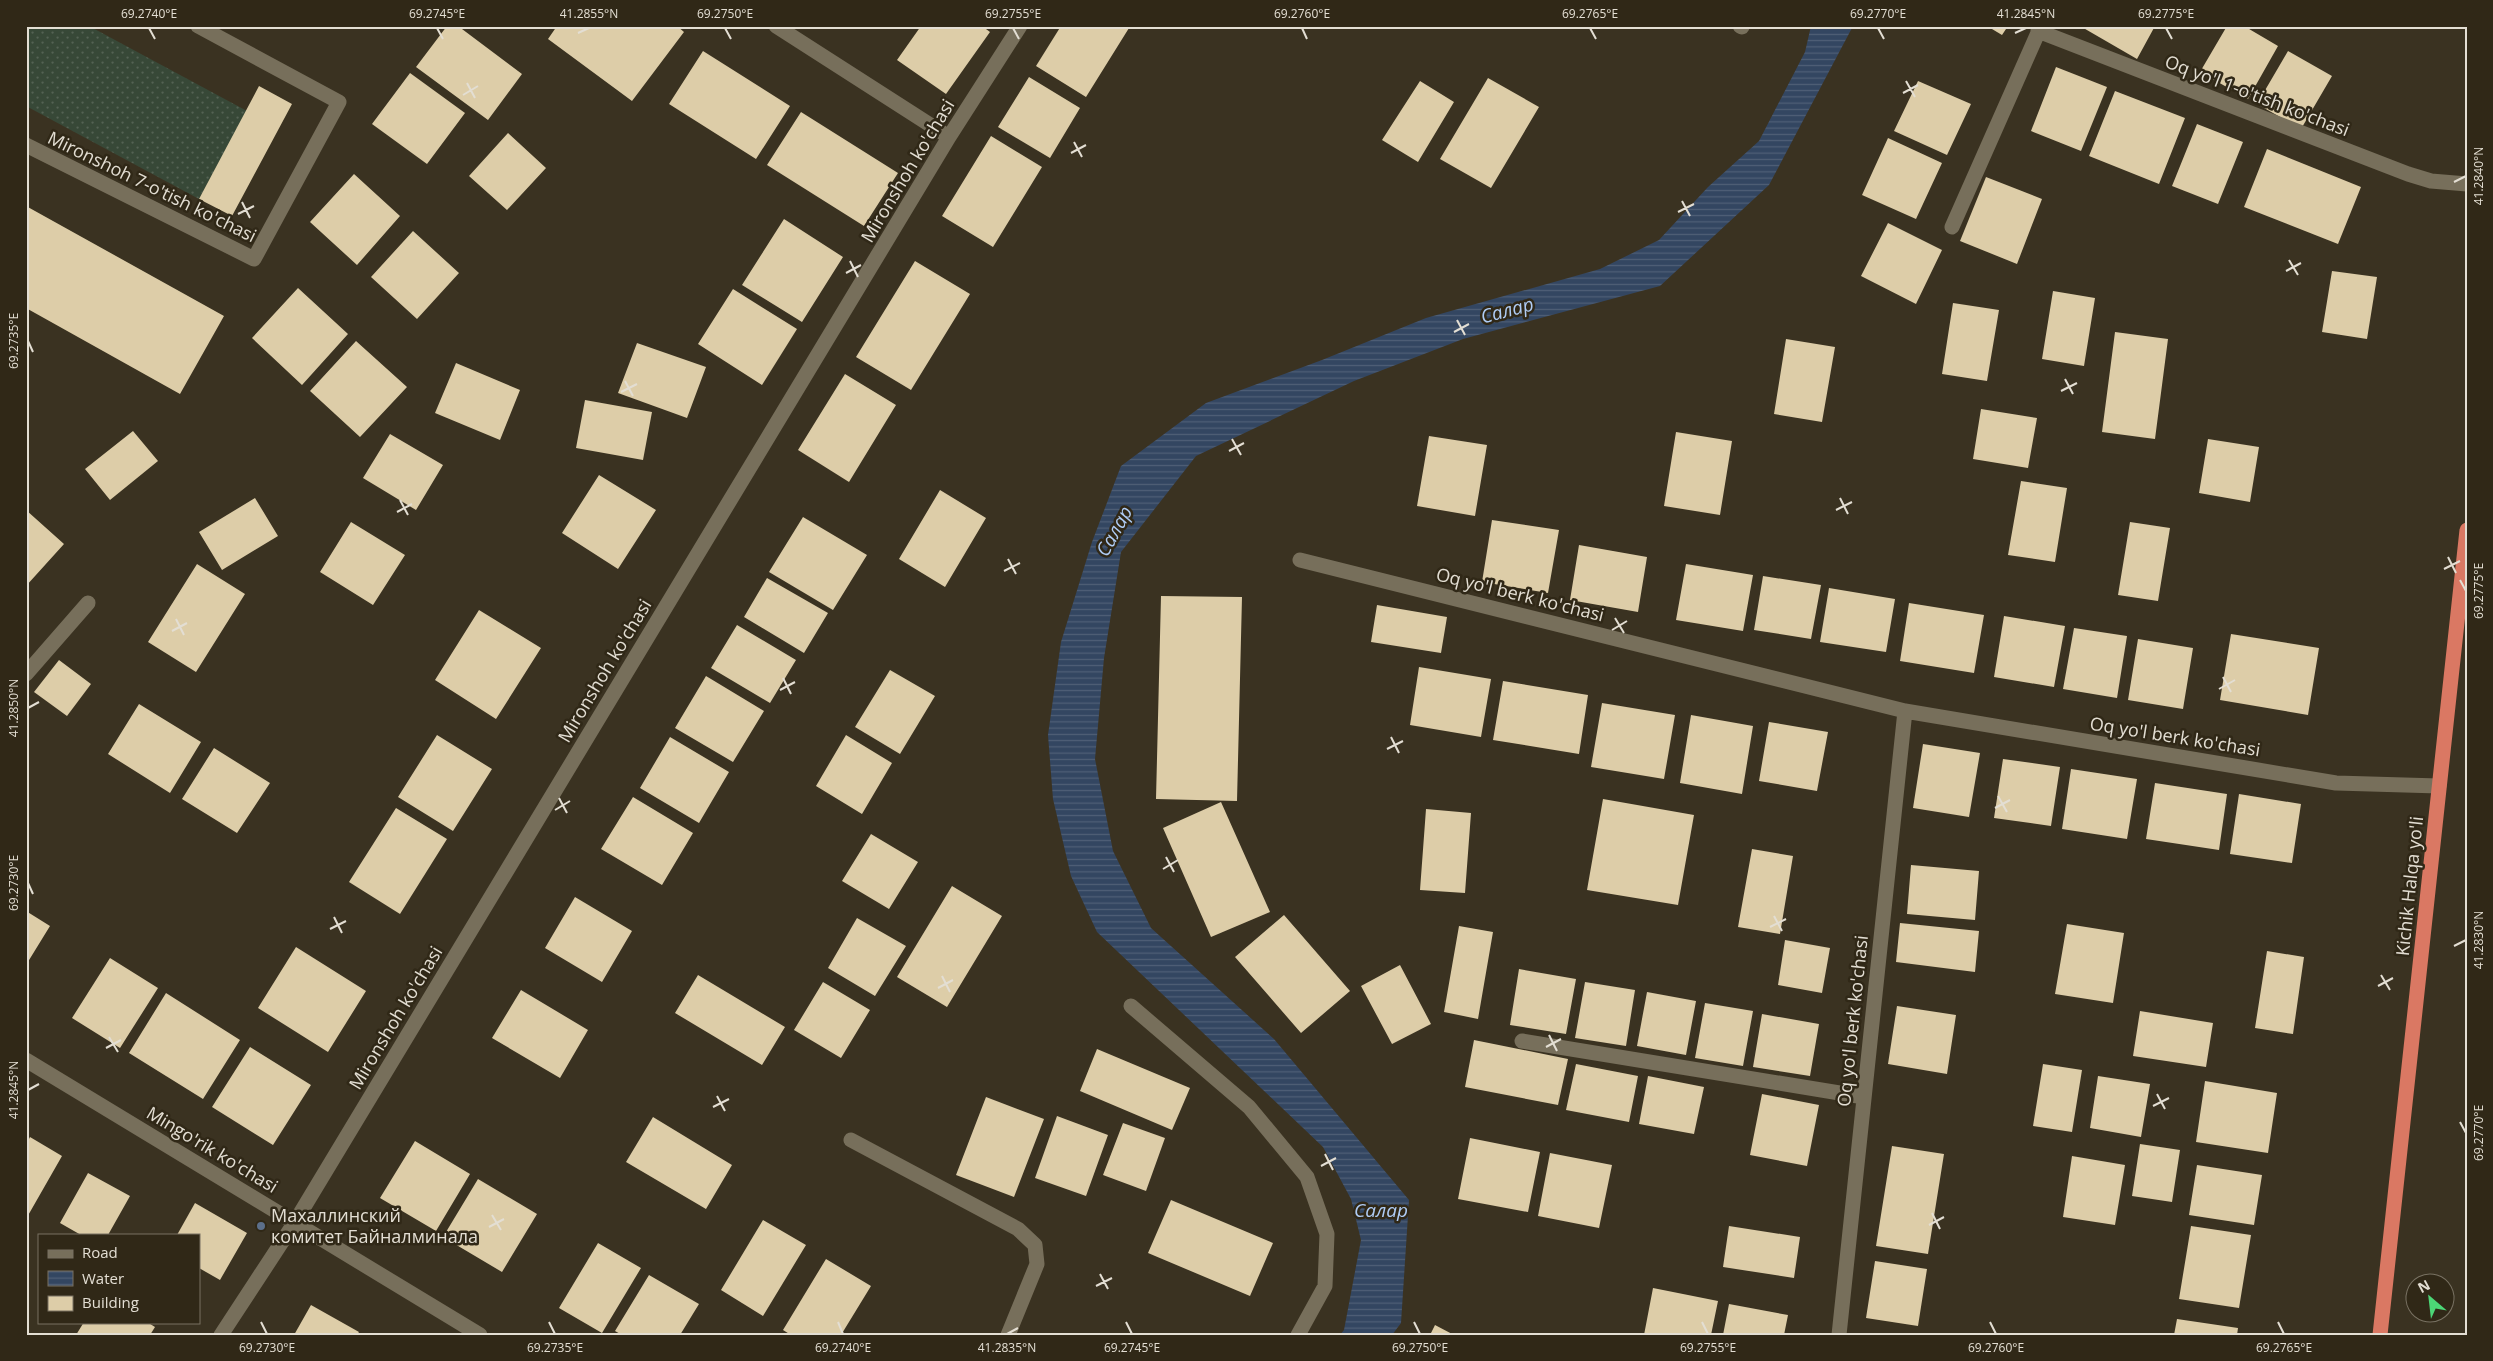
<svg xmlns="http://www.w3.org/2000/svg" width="2493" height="1361" viewBox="0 0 2493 1361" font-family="'Open Sans',sans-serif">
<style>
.grass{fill:url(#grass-dots)}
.water{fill:url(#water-rules)}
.building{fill:#ddcda8}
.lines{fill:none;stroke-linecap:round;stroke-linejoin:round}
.minor{stroke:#776f5b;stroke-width:15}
.highway{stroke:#da7863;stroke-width:15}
.ticks{fill:none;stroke:#e3ded3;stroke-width:2}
.service-dot{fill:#5c6f8a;stroke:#302817;stroke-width:2}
.labels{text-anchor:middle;stroke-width:5;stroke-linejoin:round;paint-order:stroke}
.street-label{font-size:18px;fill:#e3ded3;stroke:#302817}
.poi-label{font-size:18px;fill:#e3ded3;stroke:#302817;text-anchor:start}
.water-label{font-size:19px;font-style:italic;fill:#afccf5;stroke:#302817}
.neatline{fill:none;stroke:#e3ded3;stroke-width:2}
.ticks-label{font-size:12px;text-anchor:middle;fill:#e3ded3}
</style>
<defs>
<pattern id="grass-dots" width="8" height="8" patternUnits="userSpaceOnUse" patternTransform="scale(1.25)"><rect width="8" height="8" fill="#374837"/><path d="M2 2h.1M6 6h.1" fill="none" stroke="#546253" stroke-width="1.8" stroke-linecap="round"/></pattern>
<pattern id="water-rules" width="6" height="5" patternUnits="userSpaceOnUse" patternTransform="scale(1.25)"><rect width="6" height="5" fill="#334661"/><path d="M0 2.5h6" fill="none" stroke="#506077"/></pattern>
</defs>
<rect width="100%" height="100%" fill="#3a3221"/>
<path class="grass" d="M26,26H89L247,111L199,199L26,106Z"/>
<path class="water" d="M1811,26H1853L1769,185L1660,286L1463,339L1354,381L1196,456L1121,552L1104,658L1095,759L1113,851L1151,928L1274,1039L1409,1200L1401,1323L1392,1335H1340L1344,1330L1361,1240L1351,1199L1323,1147L1097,932L1071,876L1053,799L1048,735L1061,642L1092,542L1121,466L1206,403L1322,360L1426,318L1600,269L1659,240L1708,187L1759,141L1805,52Z"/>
<path class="building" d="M447,26H458L522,74L488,120L416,67Z
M557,26H677L684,32L632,101L548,39Z
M921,26H982L990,32L946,94L897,60Z
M1061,26L1129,28L1086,97L1036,66Z
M1987,26H2008L2002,35Z
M2080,26H2155L2137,59Z
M2227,26H2244L2278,46L2248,99L2200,72Z
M703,51L790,106L756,159L669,104Z
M2288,51L2332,76L2301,129L2257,104Z
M2056,67L2107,87L2081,151L2031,131Z
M410,73L465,113L427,164L372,124Z
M1029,77L1080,108L1050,158L998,127Z
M1488,78L1539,107L1491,188L1440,159Z
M1420,81L1454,102L1418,162L1382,140Z
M1918,81L1971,104L1947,155L1894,131Z
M259,86L292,104L232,216L199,199Z
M2115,91L2185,118L2159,184L2089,156Z
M801,112L898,173L864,226L767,165Z
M2197,124L2243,142L2218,204L2172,186Z
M508,133L546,168L507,210L469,176Z
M991,136L1042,167L993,247L942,216Z
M1888,138L1942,163L1916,219L1862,195Z
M2267,149L2361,187L2338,244L2244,207Z
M354,174L400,216L357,265L310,222Z
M1986,177L2042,199L2017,264L1960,241Z
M26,206L224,316L180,394L26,308Z
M784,219L843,257L802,322L742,285Z
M1888,223L1942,250L1916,304L1861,276Z
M413,231L459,273L417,319L371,277Z
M915,261L970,294L911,390L856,357Z
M2332,271L2377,277L2367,339L2322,332Z
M298,288L348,334L302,385L252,338Z
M733,289L797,329L762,385L698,344Z
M2053,291L2095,298L2084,366L2042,359Z
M1953,303L1999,310L1987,381L1942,374Z
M2115,332L2168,339L2155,439L2102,432Z
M1786,339L1835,347L1822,422L1774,414Z
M356,341L407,387L360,437L310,391Z
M637,343L706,367L687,418L618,393Z
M456,363L520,390L500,440L435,413Z
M845,374L896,405L849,482L798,450Z
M585,400L652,412L643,460L576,448Z
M1981,409L2037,418L2028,468L1973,459Z
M133,431L158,461L110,500L85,469Z
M1676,432L1732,441L1720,515L1664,506Z
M390,434L443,465L416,510L363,478Z
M1429,436L1487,445L1475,516L1417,506Z
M2208,439L2259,447L2250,502L2199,493Z
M599,475L656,510L618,569L562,533Z
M2021,481L2067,488L2055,562L2008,555Z
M940,490L986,518L945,587L899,559Z
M255,498L278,536L222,570L199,532Z
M26,510L64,544L26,586Z
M803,517L867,555L833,610L769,572Z
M1492,520L1559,530L1548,593L1482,582Z
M351,522L405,555L373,605L320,572Z
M2130,522L2170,528L2158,601L2118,595Z
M1579,545L1647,557L1638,612L1570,600Z
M197,564L245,594L196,672L148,642Z
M1686,564L1753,575L1743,631L1676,620Z
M1763,576L1821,585L1811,639L1754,630Z
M767,578L828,613L804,653L744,617Z
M1829,588L1895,599L1886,652L1820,642Z
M1161,596L1242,597L1237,801L1156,799Z
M1909,603L1984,615L1974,673L1900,661Z
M1377,605L1447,617L1441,653L1371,642Z
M479,610L541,648L496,719L435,680Z
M2004,616L2065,626L2054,687L1994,677Z
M737,625L796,660L770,703L711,668Z
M2074,628L2127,636L2117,698L2063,689Z
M2231,634L2319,648L2308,715L2220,700Z
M2138,639L2193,648L2183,709L2128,700Z
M59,660L91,684L67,716L34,692Z
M1419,667L1491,679L1481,737L1410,725Z
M890,670L935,696L900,754L855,727Z
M706,676L764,711L733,762L675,728Z
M1503,681L1588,695L1579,754L1493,740Z
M1602,703L1675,715L1664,779L1591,767Z
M139,704L201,742L170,793L108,754Z
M1691,715L1753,726L1742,794L1680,783Z
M1769,722L1828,732L1817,791L1759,781Z
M437,735L492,769L453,831L398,797Z
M846,735L892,763L862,814L816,786Z
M670,737L729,772L699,823L640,788Z
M1923,744L1980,753L1969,817L1913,808Z
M214,748L270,783L237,833L182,799Z
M2003,759L2060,767L2051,826L1994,818Z
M2071,769L2137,779L2127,839L2062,829Z
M2155,783L2227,794L2219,850L2146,839Z
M2239,794L2301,804L2292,863L2230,854Z
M633,797L693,833L662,885L601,849Z
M1603,799L1694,815L1678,905L1587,890Z
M1221,802L1270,912L1211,937L1163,828Z
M396,808L447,839L400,914L349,882Z
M1426,809L1471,813L1465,893L1420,890Z
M871,834L918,862L889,909L842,881Z
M1752,849L1793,856L1780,934L1738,927Z
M1911,865L1979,871L1975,920L1907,914Z
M952,886L1002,916L947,1007L897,977Z
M575,897L632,931L602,982L545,948Z
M26,911L50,926L26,965Z
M1284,915L1350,991L1301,1033L1235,957Z
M857,918L906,946L875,996L828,968Z
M1900,923L1979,931L1975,972L1896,962Z
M2067,924L2124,933L2113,1003L2055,994Z
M1459,926L1493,932L1478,1019L1444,1012Z
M1785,940L1830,948L1822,993L1778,985Z
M296,947L366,991L328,1052L258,1008Z
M2267,951L2304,957L2293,1034L2255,1028Z
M110,958L158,988L120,1048L72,1018Z
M1400,965L1431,1024L1392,1044L1361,986Z
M1519,969L1576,979L1566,1034L1510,1025Z
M698,975L785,1027L762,1065L675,1013Z
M823,982L870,1010L841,1058L794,1030Z
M1585,982L1635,990L1626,1046L1575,1038Z
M521,990L588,1030L560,1078L492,1038Z
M1647,992L1696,1001L1686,1055L1637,1046Z
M166,993L240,1040L203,1099L129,1053Z
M1705,1003L1753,1011L1743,1066L1695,1058Z
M1897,1006L1956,1015L1947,1074L1888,1064Z
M2140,1011L2213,1023L2206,1067L2133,1056Z
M1762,1014L1819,1024L1810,1076L1753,1067Z
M1474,1040L1568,1059L1558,1105L1465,1087Z
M250,1047L311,1085L273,1145L212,1107Z
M1097,1049L1190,1088L1172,1130L1080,1091Z
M1576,1064L1638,1076L1629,1122L1566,1110Z
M2043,1064L2082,1070L2072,1132L2033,1126Z
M1648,1076L1704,1087L1694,1134L1639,1124Z
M2098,1076L2150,1084L2141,1137L2090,1128Z
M2205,1081L2277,1093L2268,1153L2196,1142Z
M1762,1094L1819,1105L1807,1166L1750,1155Z
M986,1097L1044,1119L1014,1197L956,1175Z
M1057,1116L1108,1135L1086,1196L1035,1178Z
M653,1117L732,1165L706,1209L626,1162Z
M1123,1123L1165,1138L1146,1191L1103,1175Z
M30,1137L62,1156L26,1219V1145Z
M1470,1138L1540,1152L1528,1212L1458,1199Z
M415,1141L470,1174L436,1231L380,1198Z
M2140,1144L2180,1150L2172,1202L2132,1196Z
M1892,1146L1944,1154L1928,1254L1876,1246Z
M1550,1153L1612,1165L1599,1228L1538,1216Z
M2072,1156L2125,1165L2115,1225L2063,1217Z
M2197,1165L2262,1175L2254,1225L2189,1215Z
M88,1173L130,1196L108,1235H81L60,1223Z
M478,1179L537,1214L502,1272L443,1237Z
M1171,1200L1273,1243L1250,1296L1148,1253Z
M195,1203L247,1233L220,1280L199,1268V1235H177Z
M763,1220L806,1245L763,1316L721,1290Z
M1729,1226L1800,1237L1794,1278L1723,1267Z
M2191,1226L2251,1235L2239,1308L2179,1299Z
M598,1243L641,1268L602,1333L559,1308Z
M826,1259L871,1286L841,1335H791L783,1330Z
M1875,1261L1927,1269L1918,1326L1866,1318Z
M649,1275L699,1304L680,1335H622L615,1331Z
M1653,1288L1718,1301L1711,1335H1644Z
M1729,1304L1788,1315L1784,1335H1723Z
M311,1305L359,1332L357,1335H294Z
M2177,1319L2238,1328L2237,1335H2174Z
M84,1322H147L155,1327L150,1335H76Z
M1435,1325L1454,1335H1430Z"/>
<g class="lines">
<path class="minor" d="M776,26L949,137
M1740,26L1742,27
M2038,31L2408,174L2431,181L2467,184
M26,145L254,259L339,102L198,26
M1952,227L2041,26
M1300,560L1905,711L2336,783L2439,786
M26,674L88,603
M1131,1006L1249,1107L1307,1177L1327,1234L1325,1286L1298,1335
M1522,1041L1864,1097
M26,1060L480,1335
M851,1140L1018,1229L1035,1245L1037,1264L1008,1335
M221,1335L295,1222L949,137L1020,26
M1839,1335L1905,711"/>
<path class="highway" d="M2380,1335L2467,530"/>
</g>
<path class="ticks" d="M149,28L155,39M437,28L443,39M725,28L731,39M1013,28L1019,39M1302,28L1307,39M1590,28L1596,39M1878,28L1884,39M2166,28L2172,39M578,33L589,28M2015,33L2026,28M1906,81L1915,97M467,83L475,98M1903,93L1918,85M463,95L478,86M1074,142L1082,157M1071,153L1086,145M2454,182L2466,176M1682,201L1690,216M242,202L250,218M1678,212L1694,204M238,214L254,206M2289,260L2298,275M850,261L858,277M2286,271L2301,263M846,273L861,265M1457,320L1465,335M1454,332L1469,324M28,341L33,352M2065,379L2073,394M625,381L633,396M2061,391L2077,383M621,392L637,384M1232,439L1241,455M1229,451L1244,443M1840,498L1848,514M400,500L408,515M1836,510L1852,502M397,512L412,504M2448,557L2456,573M1008,559L1016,574M2444,569L2460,561M1004,571L1020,563M2460,580L2466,591M1615,618L1624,633M176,619L184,635M1612,630L1627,621M172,631L187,623M2223,677L2231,692M783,678L791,694M2219,689L2235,680M780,690L795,682M28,708L39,702M1391,737L1399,753M1387,749L1403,741M1998,796L2007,812M559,798L567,813M1995,808L2010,800M555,810L570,801M1166,857L1174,872M1163,869L1178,860M28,883L33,894M1774,916L1782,931M334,917L342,933M1770,927L1786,919M330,929L346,921M2454,946L2466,940M2381,975L2390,990M942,976L950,992M2378,986L2393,978M938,988L953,980M1549,1035L1557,1051M109,1037L118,1052M1546,1047L1561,1039M106,1048L121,1040M28,1090L39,1084M2157,1094L2165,1109M717,1096L725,1111M2153,1106L2169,1098M713,1107L729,1099M2460,1122L2466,1133M1325,1154L1333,1170M1321,1166L1336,1158M1932,1213L1940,1229M492,1215L501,1230M1929,1225L1944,1217M489,1227L504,1219M1100,1274L1108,1289M1096,1286L1112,1278M261,1322L267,1334M549,1322L555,1334M838,1322L843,1334M1126,1322L1132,1334M1414,1322L1420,1334M1702,1322L1708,1334M1990,1322L1996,1334M2278,1322L2284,1334M1007,1334L1018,1328"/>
<circle class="service-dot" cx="261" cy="1226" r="5"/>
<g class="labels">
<g class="street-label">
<text transform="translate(2257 96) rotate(21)" y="6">Oq yo'l 1-o'tish ko'chasi</text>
<text transform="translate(908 171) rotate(-59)" y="6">Mironshoh ko'chasi</text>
<text transform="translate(152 187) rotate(26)" y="6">Mironshoh 7-o'tish ko'chasi</text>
<text transform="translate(1520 595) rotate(14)" y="6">Oq yo'l berk ko'chasi</text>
<text transform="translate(605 671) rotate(-59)" y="6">Mironshoh ko'chasi</text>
<text transform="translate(2175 737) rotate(9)" y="6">Oq yo'l berk ko'chasi</text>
<text transform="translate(2410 886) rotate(-84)" y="6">Kichik Halqa yo'li</text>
<text transform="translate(396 1018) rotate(-59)" y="6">Mironshoh ko'chasi</text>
<text transform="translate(1853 1021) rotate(-84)" y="6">Oq yo'l berk ko'chasi</text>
<text transform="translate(212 1150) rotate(31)" y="6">Mingo'rik ko'chasi</text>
</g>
<g class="poi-label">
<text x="271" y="1222">Махаллинский<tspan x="271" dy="21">комитет Байналминала</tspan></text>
</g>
<g class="water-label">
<text transform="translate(1507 310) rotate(-15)" y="7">Салар</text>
<text transform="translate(1114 531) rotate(-61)" y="7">Салар</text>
<text x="1381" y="1217">Салар</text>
</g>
</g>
<rect width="2493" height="1361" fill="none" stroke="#302817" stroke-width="55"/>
<rect x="38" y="1234" width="162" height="90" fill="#302817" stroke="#787162"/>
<rect x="48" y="1250" width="25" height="8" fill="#776f5b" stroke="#787162"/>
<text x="82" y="1258" font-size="15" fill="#e3ded3">Road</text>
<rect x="48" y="1271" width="25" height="15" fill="url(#water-rules)" stroke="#787162"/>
<text x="82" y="1284" font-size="15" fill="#e3ded3">Water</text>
<rect x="48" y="1296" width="25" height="15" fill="#ddcda8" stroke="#787162"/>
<text x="82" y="1308" font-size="15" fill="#e3ded3">Building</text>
<g transform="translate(2430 1298) rotate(332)"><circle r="24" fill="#302817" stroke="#787162"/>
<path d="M0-4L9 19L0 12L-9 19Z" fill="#4cd676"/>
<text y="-8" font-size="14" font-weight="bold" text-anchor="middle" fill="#e3ded3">N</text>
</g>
<rect x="28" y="28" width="2438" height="1306" class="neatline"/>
<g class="ticks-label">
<text x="149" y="18">69.2740°E</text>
<text x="437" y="18">69.2745°E</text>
<text x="589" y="18">41.2855°N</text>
<text x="725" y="18">69.2750°E</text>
<text x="1013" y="18">69.2755°E</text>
<text x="1302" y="18">69.2760°E</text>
<text x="1590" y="18">69.2765°E</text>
<text x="1878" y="18">69.2770°E</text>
<text x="2026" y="18">41.2845°N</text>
<text x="2166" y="18">69.2775°E</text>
<text transform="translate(2479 176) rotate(-90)" y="4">41.2840°N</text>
<text transform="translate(14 341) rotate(-90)" y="4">69.2735°E</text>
<text transform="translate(2479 591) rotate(-90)" y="4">69.2775°E</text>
<text transform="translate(14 708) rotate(-90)" y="4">41.2850°N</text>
<text transform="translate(14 883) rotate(-90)" y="4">69.2730°E</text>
<text transform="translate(2479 940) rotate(-90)" y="4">41.2830°N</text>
<text transform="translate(14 1090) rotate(-90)" y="4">41.2845°N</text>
<text transform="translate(2479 1133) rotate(-90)" y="4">69.2770°E</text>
<text x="267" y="1352">69.2730°E</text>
<text x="555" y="1352">69.2735°E</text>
<text x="843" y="1352">69.2740°E</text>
<text x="1007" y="1352">41.2835°N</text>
<text x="1132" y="1352">69.2745°E</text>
<text x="1420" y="1352">69.2750°E</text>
<text x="1708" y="1352">69.2755°E</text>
<text x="1996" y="1352">69.2760°E</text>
<text x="2284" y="1352">69.2765°E</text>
</g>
</svg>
